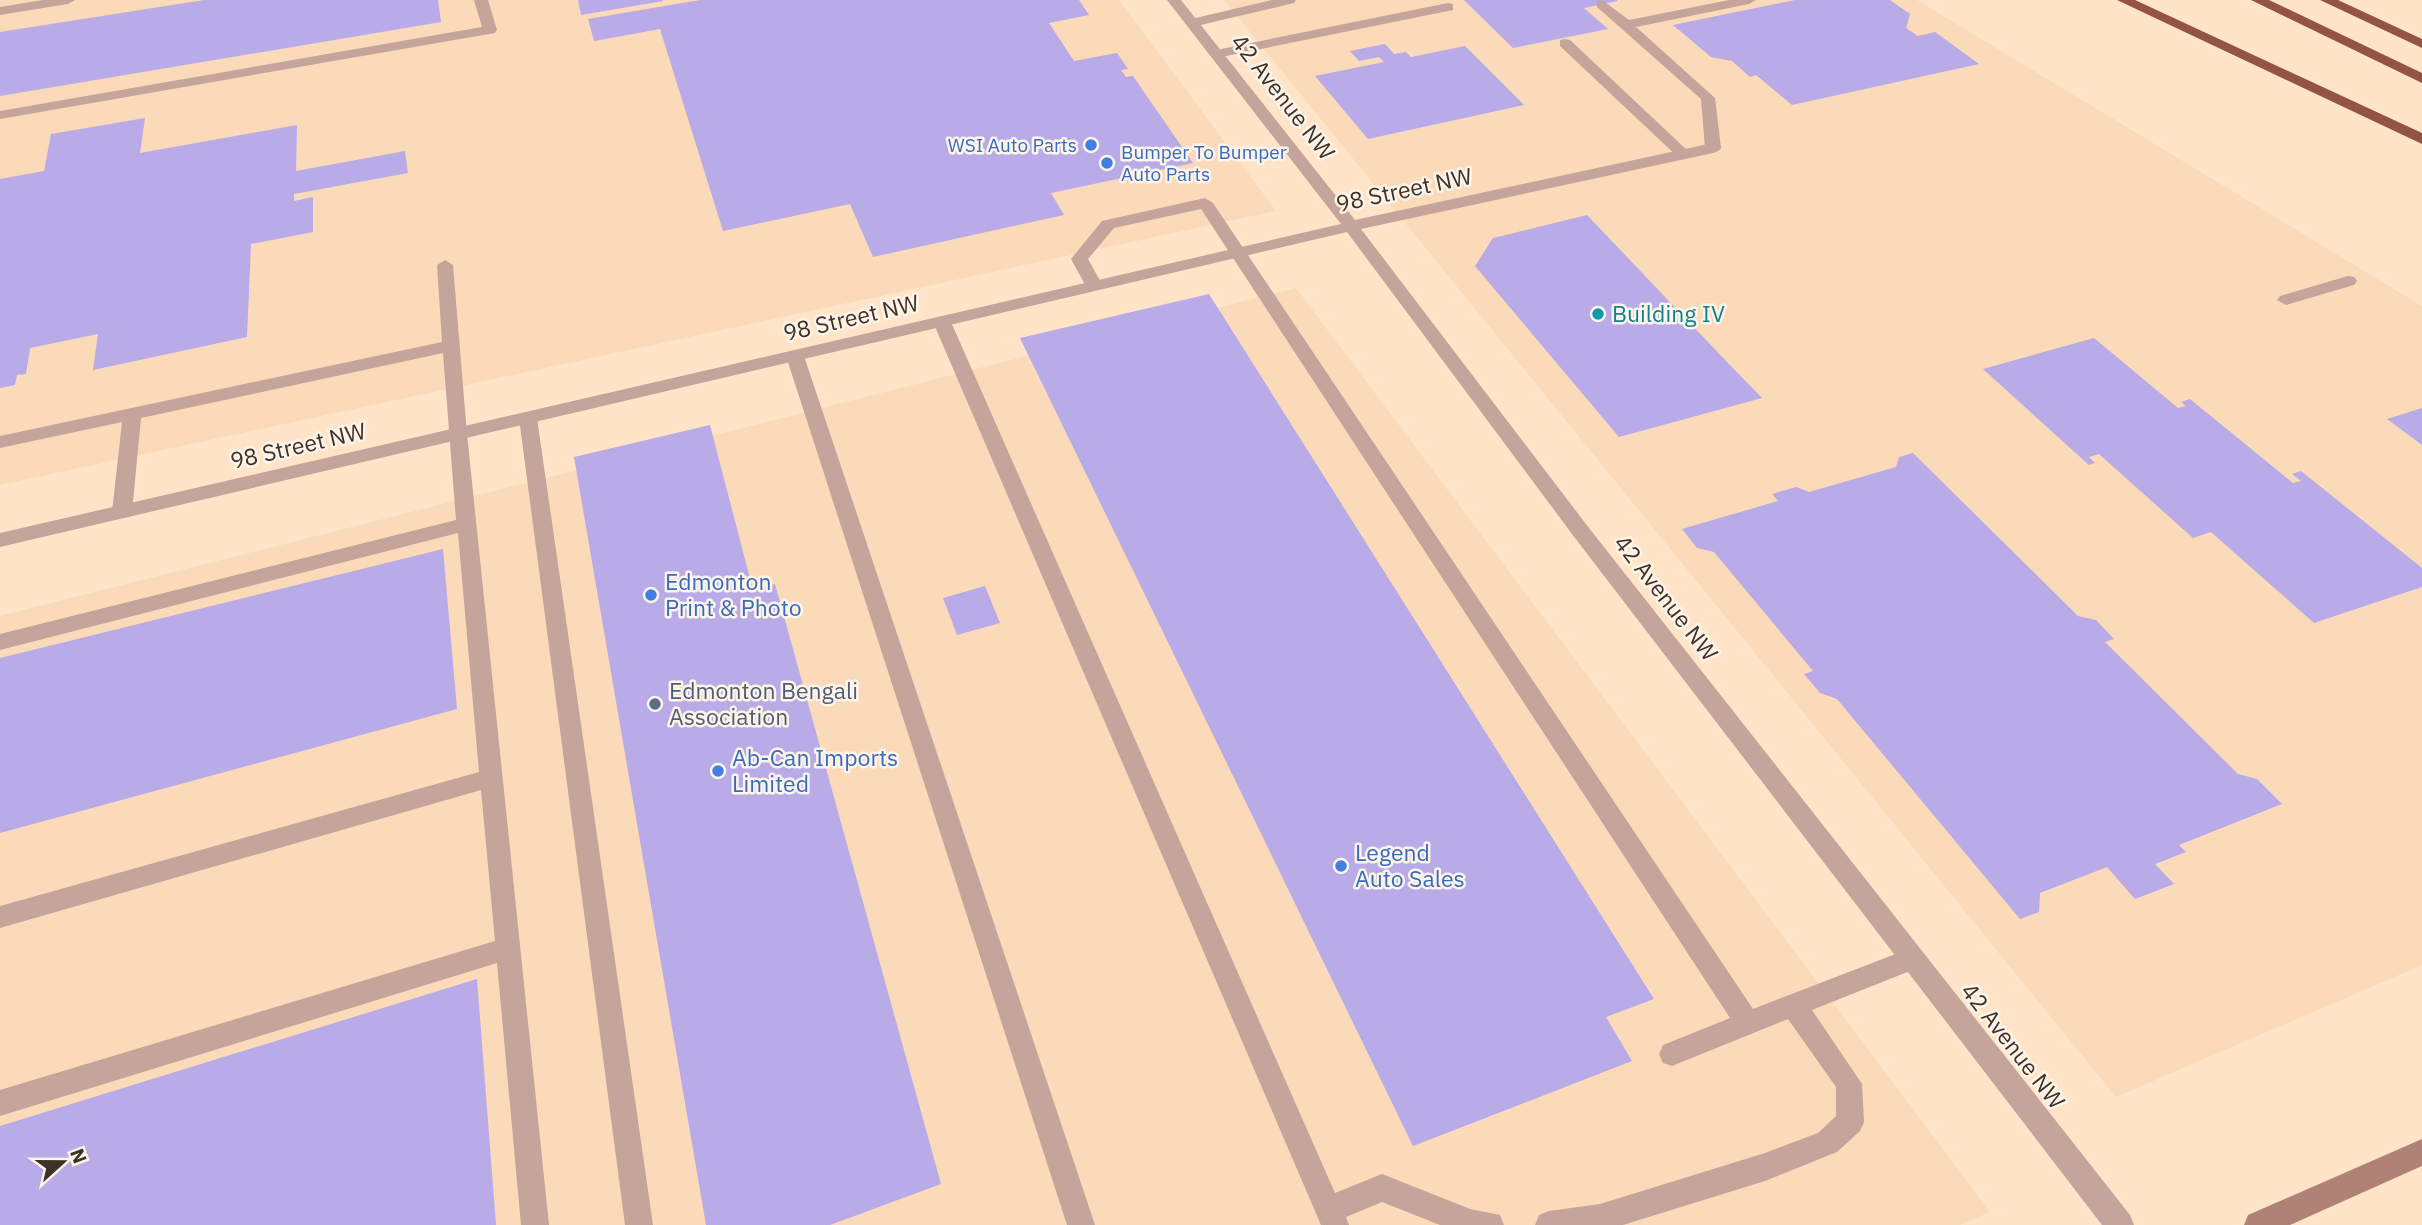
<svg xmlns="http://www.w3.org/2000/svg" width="2422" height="1225" viewBox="0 0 2422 1225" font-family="'IBM Plex Sans',sans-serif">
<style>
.built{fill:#fadab8}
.building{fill:#b9aae8}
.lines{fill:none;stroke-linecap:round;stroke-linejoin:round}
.lane{fill:#c4a49b;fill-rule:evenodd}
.street{fill:#c4a49b;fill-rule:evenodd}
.secondary{fill:#b08276;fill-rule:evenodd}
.highway{fill:#935443;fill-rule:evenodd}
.shop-dot{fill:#3f7fe0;stroke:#fff4e9;stroke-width:2.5}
.culture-dot{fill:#0f9aa8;stroke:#fff4e9;stroke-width:2.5}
.service-dot{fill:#5c6f8a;stroke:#fff4e9;stroke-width:2.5}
.labels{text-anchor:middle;stroke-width:5;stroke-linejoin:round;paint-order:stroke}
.far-shop-label{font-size:19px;fill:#366cbe;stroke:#fff4e9;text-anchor:end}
.street-label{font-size:23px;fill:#3c3227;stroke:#fff4e9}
.culture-label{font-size:23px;fill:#0d838f;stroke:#fff4e9;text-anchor:start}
.shop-label{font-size:23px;fill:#366cbe;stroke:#fff4e9;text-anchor:start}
.service-label{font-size:23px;fill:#4e5e75;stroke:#fff4e9;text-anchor:start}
</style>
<rect width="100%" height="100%" fill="#ffe4c8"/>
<path class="built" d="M0,0H1119L1276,211L0,485Z
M1224,0H1917L2422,306V965L2116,1097Z
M1296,288L1990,1212L1960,1225H0V616Z"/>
<path class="building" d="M204,0H438L441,22L0,96V32Z
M578,0H663V1L581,15Z
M700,0H1079L1089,15L1049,23L1074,61L1117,53L1128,69L1121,70L1126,77L1133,76L1193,163L1051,193L1064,215L873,257L850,204L723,231L660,29L594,41L588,19Z
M1464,0H1617V1L1584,8L1608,29L1513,48Z
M1795,0H1890L1910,14L1906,28L1918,36L1935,32L1979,64L1792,105L1756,75L1750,77L1732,61L1711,57L1673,25Z
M1385,44L1394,54L1406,52L1411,57L1465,46L1524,105L1368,139L1315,76L1384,62L1379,57L1359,61L1350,51Z
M145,118L140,153L297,125L296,171L405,151L408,173L294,194V201L313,197V232L251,244L247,337L93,370L98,334L30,348L26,374L17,375L15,385L0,388V179L44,171L51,134Z
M1587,215L1727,362L1762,398L1619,437L1475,266L1493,238Z
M1209,294L1654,999L1606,1017L1632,1061L1413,1146L1020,338Z
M2094,338L2178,408L2186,406L2181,402L2190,399L2293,483L2301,481L2292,474L2301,471L2422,568V587L2314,623L2211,532L2193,538L2099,454L2089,457L2095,463L2089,465L1983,369Z
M2422,408V445L2387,419Z
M710,425L753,590L775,584L941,1184L830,1225H706L574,457Z
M1913,453L2078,616L2096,620L2114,639L2105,642L2238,774L2257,779L2282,804L2179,845L2186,852L2155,864L2174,884L2135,899L2107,867L2040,893L2039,912L2020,919L1837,699L1820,693L1804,674L1813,671L1714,552L1697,548L1682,529L1778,501L1772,494L1796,487L1809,492L1896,467L1899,457Z
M443,549L457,709L0,833V658Z
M985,586L1000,623L957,635L943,598Z
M477,979L496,1225H0V1126Z"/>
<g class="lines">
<path class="lane" d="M43,0H75L68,4L0,15V7Z
M474,0H488L497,30L495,33L0,119V111L482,27Z
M1272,0H1296L1294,3L1192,27L1185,23L1187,20Z
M1602,0L1629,20L1729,0H1756L1749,4L1636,27L1715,98L1721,148L1718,151H1708L1705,148L1701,99L1597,7V1Z
M1448,3L1453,4V10L1216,58L1209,54L1216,50Z
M1565,39L1570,40L1689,152L1692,155L1689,158H1679L1560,46V40Z
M1205,198L1213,203L1753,1009L1911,948L1920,951L1924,959L1920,967L1812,1010L1862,1084L1864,1122L1860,1131L1837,1152L1765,1181L1623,1225H1535L1539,1215L1549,1211L1600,1204L1765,1153L1818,1133L1836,1116V1087L1788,1019L1672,1066L1663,1063L1659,1054L1663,1045L1730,1018L1201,209L1114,228L1088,259L1103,286L1094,291L1088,290L1071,259L1102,221Z
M445,260L453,265L467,434L549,1225H521L497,963L0,1116V1090L495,941L481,790L0,928V906L479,772L458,533L0,650V634L456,520L443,353L141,418L132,512L129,517H115L112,512L122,422L0,448V436L442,342L437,265Z
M2348,276L2354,277L2357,281L2354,285L2286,305L2277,300L2280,296Z
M942,317L951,322L1335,1193L1382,1174L1470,1209L1500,1215L1504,1225H1440L1382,1202L1346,1217L1349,1225H1321L933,322Z
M795,350L804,356L1095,1225H1067L786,356Z
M528,412L535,414L537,418L653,1225H625L519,418L521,414Z"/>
<path class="street" d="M1167,0H1181L1355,220L1713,143L1718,145L1721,148L1718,151L1713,153L1361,229L1589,528L2130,1215L2134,1225H2102L1575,538L1347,232L0,547V533L1341,224Z"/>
<path class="secondary" d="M2422,1139V1166L2290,1225H2244L2248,1215Z"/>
<path class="highway" d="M2117,0H2135L2422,133V144Z
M2251,0H2269L2422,73V83Z
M2320,0H2338L2422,39V48Z"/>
</g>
<g class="shop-dot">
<circle cx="1091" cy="145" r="7"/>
<circle cx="1107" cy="163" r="7"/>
<circle cx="651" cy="595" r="7"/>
<circle cx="718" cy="771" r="7"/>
<circle cx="1341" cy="866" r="7"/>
</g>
<circle class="culture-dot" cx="1598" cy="314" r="7"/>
<circle class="service-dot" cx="655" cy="704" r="7"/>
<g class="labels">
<g class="far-shop-label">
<text x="1077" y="152">WSI Auto Parts</text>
<text x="1121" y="159" text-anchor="start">Bumper To Bumper<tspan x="1121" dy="22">Auto Parts</tspan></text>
</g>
<g class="street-label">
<text transform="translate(1283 97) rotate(52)" y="8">42 Avenue NW</text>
<text transform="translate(1404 190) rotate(-12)" y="8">98 Street NW</text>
<text transform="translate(851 318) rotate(-13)" y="8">98 Street NW</text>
<text transform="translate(298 446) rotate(-13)" y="8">98 Street NW</text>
<text transform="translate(1666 598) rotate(52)" y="8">42 Avenue NW</text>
<text transform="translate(2013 1046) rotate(52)" y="8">42 Avenue NW</text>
</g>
<g class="culture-label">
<text x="1612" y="322">Building IV</text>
</g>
<g class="shop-label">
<text x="665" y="590">Edmonton<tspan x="665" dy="26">Print &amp; Photo</tspan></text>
<text x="732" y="766">Ab-Can Imports<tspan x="732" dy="26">Limited</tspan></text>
<text x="1355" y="861">Legend<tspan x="1355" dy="26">Auto Sales</tspan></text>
</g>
<g class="service-label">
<text x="669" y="699">Edmonton Bengali<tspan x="669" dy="26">Association</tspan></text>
</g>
</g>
<g transform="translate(63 1162) rotate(69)" stroke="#fff4e9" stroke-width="5" paint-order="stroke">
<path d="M0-5L12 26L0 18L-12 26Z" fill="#3c3227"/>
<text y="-10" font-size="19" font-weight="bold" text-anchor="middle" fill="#3c3227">N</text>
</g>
</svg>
